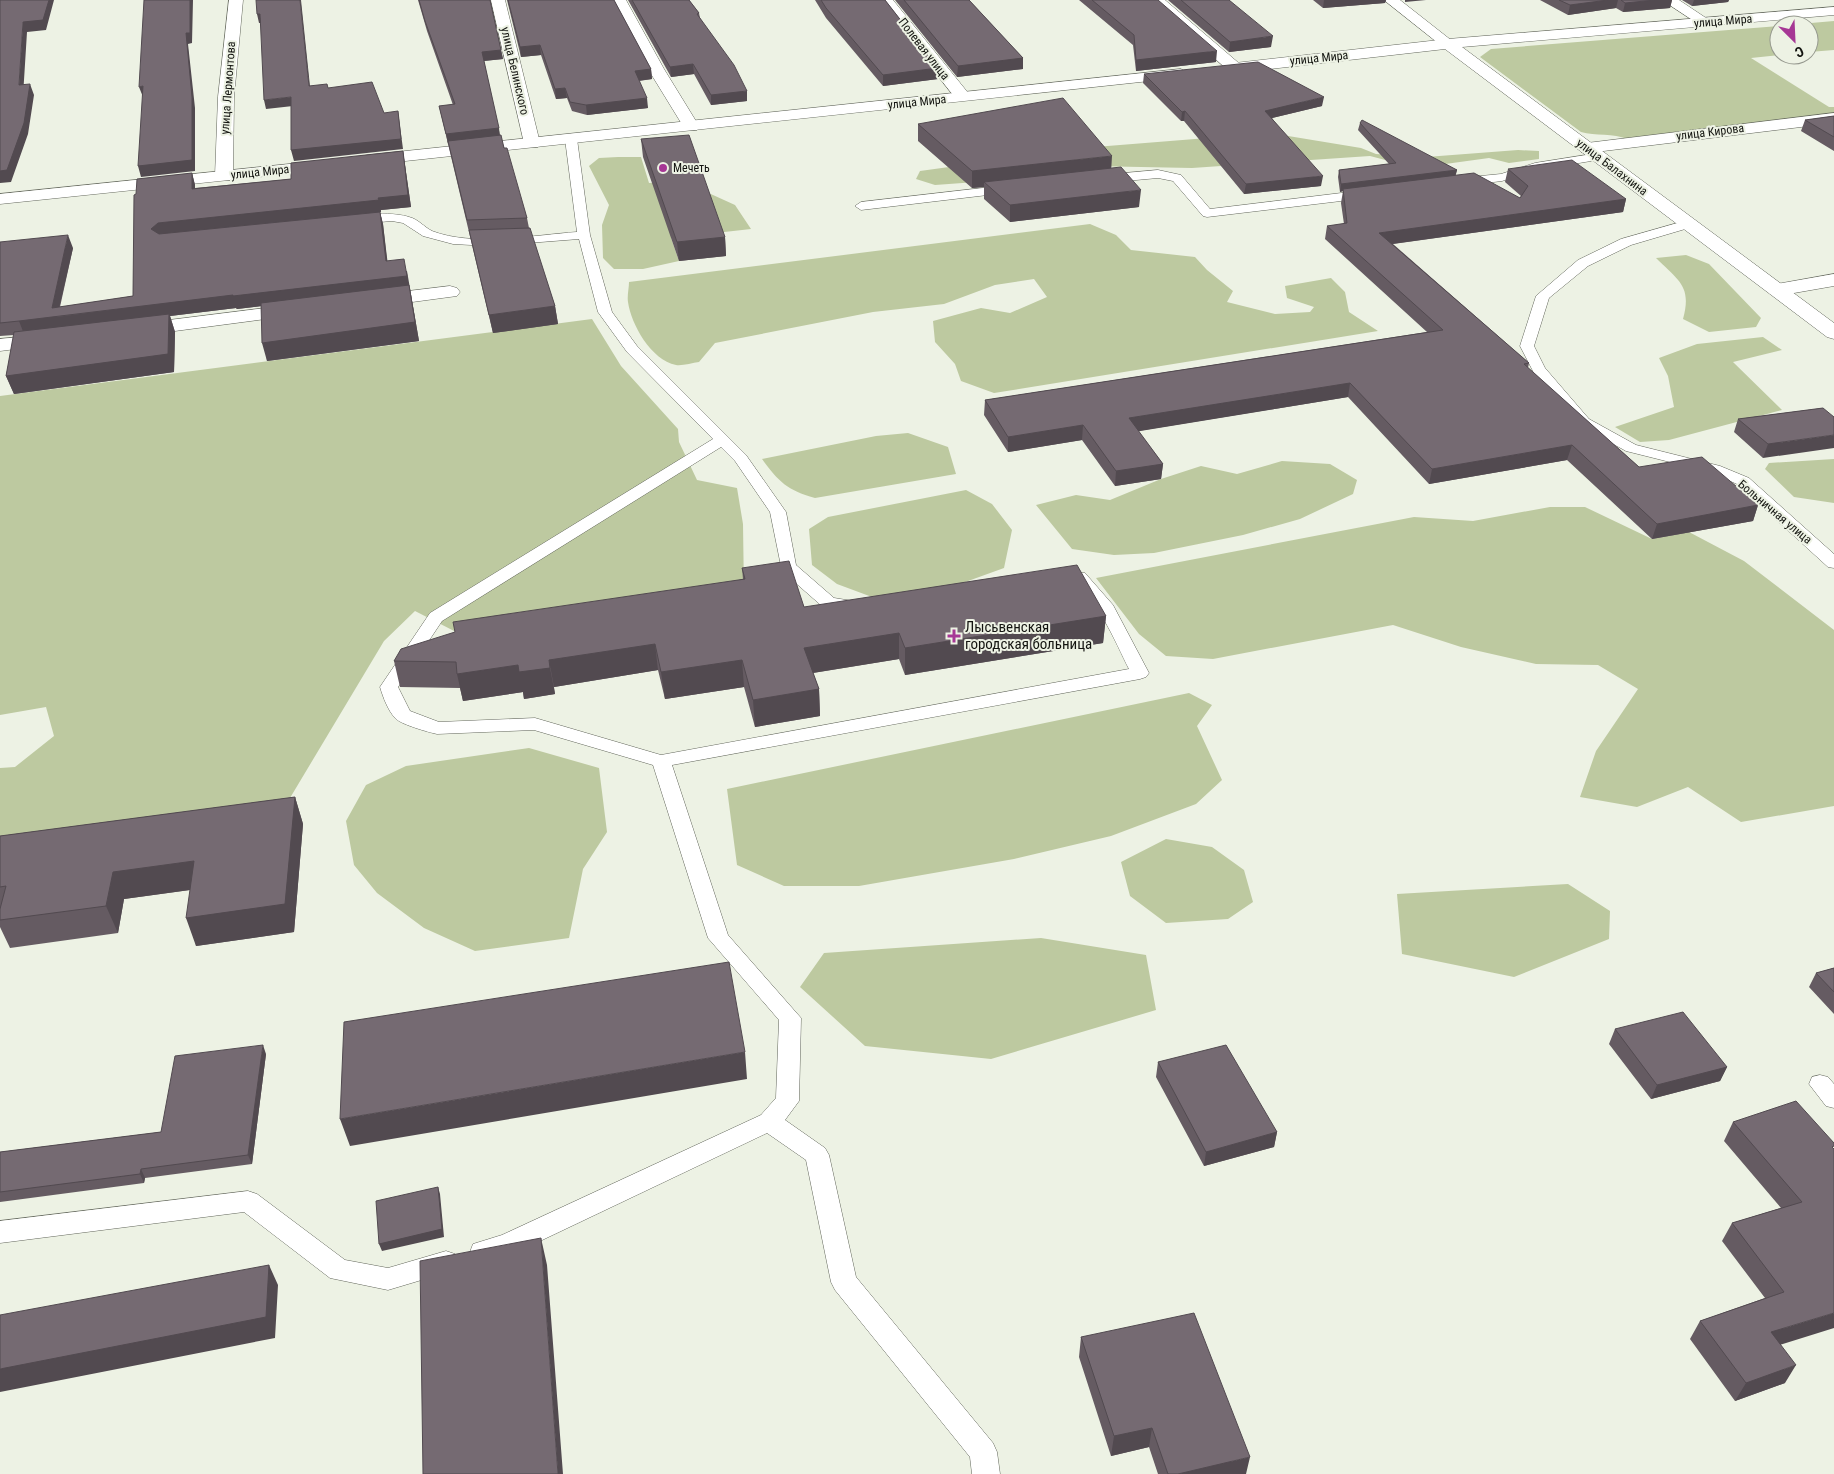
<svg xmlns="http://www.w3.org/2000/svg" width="1834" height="1474" viewBox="0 0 1834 1474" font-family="'Roboto Condensed',sans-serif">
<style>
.green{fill:#bdc9a0}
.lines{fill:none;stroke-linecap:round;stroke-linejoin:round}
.lane-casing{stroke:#62665b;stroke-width:1}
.street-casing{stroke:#62665b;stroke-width:1}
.secondary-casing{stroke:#62665b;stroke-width:1}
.lane{fill:#fff;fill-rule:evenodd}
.street{fill:#fff;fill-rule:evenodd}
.secondary{fill:#fff;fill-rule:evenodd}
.wall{fill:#655b62}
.shaded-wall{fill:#524a50}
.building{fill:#756a72;stroke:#524a50}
.poi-dot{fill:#a63795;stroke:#edf2e4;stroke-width:2}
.labels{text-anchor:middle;stroke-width:4;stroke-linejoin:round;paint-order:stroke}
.far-street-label{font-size:12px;fill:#131410;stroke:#edf2e4}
.far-poi-label{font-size:12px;fill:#131410;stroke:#edf2e4;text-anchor:start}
.poi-label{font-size:15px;fill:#131410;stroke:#edf2e4;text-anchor:start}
</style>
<rect width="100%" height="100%" fill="#edf2e4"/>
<path class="green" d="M1834,21V50L1809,52V25H1788Z
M1779,26L1780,55L1751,58L1829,107H1834V114L1627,139C1614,133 1595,136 1581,132L1480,57L1491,49Z
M1270,133L1361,148L1376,154L1426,157L1518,150L1539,151V159L1509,163L1489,158L1416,168L1370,156L1192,168L1090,166L1004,180L935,185L916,179L920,171L1095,147Z
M618,157H641L649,183L701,179L702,190L735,205L751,229L671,238L679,261L643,269H614L603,258L602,225L609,205L589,166L599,158Z
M1090,224L1116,235L1131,250L1195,257L1207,270L1233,291L1227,302L1275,314L1310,312L1314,307L1287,298L1285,286L1331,278L1345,292L1349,312L1378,331L994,393L961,381L955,364L935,342L933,321L981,308L1010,313L1047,297L1034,279L995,285L944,304L873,312L715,343L699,362C692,363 682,366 676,365C651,360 631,324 628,302C627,296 629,288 629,282Z
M1686,255L1709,264L1761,318L1756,327L1709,332L1683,319C1692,286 1679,281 1656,258Z
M592,319L621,366L678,429L679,442L697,480L737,488L743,524L744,594L460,634L415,611L384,641L281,813L0,850V768L15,767L54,736L46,707L0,715V396Z
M1763,337L1782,350L1733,362L1782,410L1669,440L1640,442L1615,427L1674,407L1668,376L1659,358L1697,344Z
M908,433L948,447L956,474L815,498C787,490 779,482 762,459L876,436Z
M1834,459V503L1794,497L1765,469L1769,463Z
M1282,461L1330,464L1357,480L1353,494L1300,519L1243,535L1154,553L1114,555L1072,549L1036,505L1076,495L1110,500L1161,479L1201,466L1237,474Z
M966,490L992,504L1012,530L1004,568L957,585L872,597L837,584L812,565L809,529L828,517Z
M1550,507H1585L1652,539L1689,532L1744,561L1834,630V806L1741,822L1688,787L1637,807L1580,797L1596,751L1638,689L1598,665L1536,664L1461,647L1393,625L1213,659L1166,656L1139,634L1096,578L1414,517L1473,521Z
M1189,693L1212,705L1197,726L1222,780L1196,804L1111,836L1014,859L859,886H784L737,865L727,789Z
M529,748L599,768L607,832L583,869L569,938L475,951L424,928L377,893L354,865L346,821L366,785L406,766Z
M1166,839L1212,847L1244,870L1253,902L1228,919L1166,923L1130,896L1121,862Z
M1568,884L1610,911L1609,939L1514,977L1402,954L1397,894Z
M1041,938L1146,955L1156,1010L991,1059L865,1046L800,987L824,953Z"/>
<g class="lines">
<g class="lane-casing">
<path id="lane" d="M571,136L577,139L590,235L612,312L637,346L746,455L786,512L796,565L834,598L859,602L862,606L859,610L853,611L823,607L782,571L770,512L735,461L721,447L442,621L398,687L410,711L439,722L535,718L661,755L1129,669C1116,644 1094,588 1066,581L1064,577L1066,573H1085L1113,605L1149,673L1146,677L1140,679L672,765L728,935L801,1018L799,1101L785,1120L825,1148L829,1155L856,1277L993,1443L997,1452L1000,1474H972L970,1457L835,1290L831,1282L806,1160L767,1133L517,1252L482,1263L473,1260L470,1252L473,1244L502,1235L761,1115L776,1098L779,1020L708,938L653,765L534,730L437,734C428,732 403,725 396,719C388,711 383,697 380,687L430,613L713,439L627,352L598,312L579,239L490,246L453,244L423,236L403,223L392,221L356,224L350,220C357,211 398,213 409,217C418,219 424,227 432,231C473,247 534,235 577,232L565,139Z
M1599,153L1605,157L1603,159L1537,170L1502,181L1460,186L1454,182L1460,178L1501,174L1535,163Z
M1158,170L1181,175L1210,209L1366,190L1372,194L1366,198L1207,217L1203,216L1173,181L1158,178L1103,183L1097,179L1103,175Z
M1009,185L1013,186L1015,189L1013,192L861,210L855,206L861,202Z
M1688,220L1692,221L1694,224L1692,227L1631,245L1588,266L1549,298L1534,346L1545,368L1589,419L1636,445L1720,466L1749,478L1834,554V568L1828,567L1737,484L1710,472L1626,451L1579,425L1534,373L1520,346L1536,296L1578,260L1621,239Z
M1820,1075L1828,1077L1834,1084V1108L1826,1106L1809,1084L1812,1077Z
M248,1191L257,1194L345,1260L388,1268L446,1251L455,1254L459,1262L455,1270L388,1290L330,1278L244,1212L0,1243V1221Z"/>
</g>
<g class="street-casing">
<path id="street" d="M229,0H243L234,97L233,176L230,180H218L215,176L218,97Z
M491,0H505L540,143L538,147H526L524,143Z
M612,0H626L664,69L699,126L697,130H685L683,126L648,69Z
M878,0H893L969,94L971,97L969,100H957Z
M1149,0H1165L1241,65L1243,68L1241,71H1229Z
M1384,0H1400L1456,44L1448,49L1443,47Z
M1662,0H1679L1712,22L1710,25H1700Z
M1834,113V123L1587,153L1581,152L1578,148L1581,144L1587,143Z
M1834,274V286L1777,296L1770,294L1767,290L1770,286L1777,284Z
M450,286L457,288L460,292L457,296L375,307L368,305L365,301L368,297L375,295Z
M297,304L304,306L307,310L304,314L137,336L130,334L127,330L130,326L137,324Z
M49,334L56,336L59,340L56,344L0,351V339Z"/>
</g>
<g class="secondary-casing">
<path id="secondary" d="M1834,7V15L1462,47L1834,323V339L1827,337L1445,49L1226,74L1218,69L1226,64L1448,39Z
M1181,69L1189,74L1187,77L368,165L362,164L359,160L362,156L368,155Z
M328,160L334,161L337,165L334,169L0,204V194Z"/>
</g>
<use href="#lane" class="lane"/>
<use href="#street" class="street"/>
<use href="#secondary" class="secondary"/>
</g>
<path class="wall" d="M418,0H490L503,59L484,61L500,135L527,218L529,228L555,306L558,324L493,333L439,106L453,105L427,31Z
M507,0H614L651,69L652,79L639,81L648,108L587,115L572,111L567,98L556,99L541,55L521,57Z
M628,0H689L699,13L700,18L747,101L711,105L694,74L671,77Z
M815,0H885L938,68V79L883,86L826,18Z
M895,0H969L1023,58V69L957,77Z
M1079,0H1158L1216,62L1136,71L1133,45Z
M1168,0H1229L1271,47L1229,52Z
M1313,0H1386L1385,3L1323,8Z
M1540,0H1672L1670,8L1623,12L1616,8L1568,15Z
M1682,0H1730H1729L1728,2L1692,6Z
M1144,74L1322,106L1272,118L1321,186L1244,194L1184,121H1181L1143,83Z
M1834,116V151L1801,131L1805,120Z
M1360,123L1457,170L1455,176L1520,198L1521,196L1505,182L1508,169L1626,199L1623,212L1393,244L1529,363L1528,368L1639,467L1758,505L1753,521L1652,539L1567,460L1429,484L1348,397L1138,431L1163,464L1161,479L1115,486L1082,440L1008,452L984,415L985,400L1427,332L1325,239L1327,226L1344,224L1341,203L1343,191L1340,192L1338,177L1339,170L1389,164L1358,130Z
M918,124L1111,168L1139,207L1010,222L984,199V187L972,188L918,141Z
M641,139L725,237L726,256L679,261L643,157Z
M403,151L411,207L381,210V212H380L383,224L387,261L410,289L419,341L267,361L261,306L237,309L236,308L170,316L175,332L174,372L14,394L6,376L14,335L0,336V242L73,248L60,307L133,296L136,194L192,173L195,185V188L291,179Z
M1823,408L1763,458L1734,432L1738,419Z
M742,568L804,607L1106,616L1103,643L905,675L899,659L813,673L819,689L820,716L755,727L744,687L665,699L658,670L554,687L555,694L524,699L523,692L463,701L460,688L400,687L394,661L743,579Z
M295,797L303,824L294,932L196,946L190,890L124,899L118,933L10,948L0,927V836Z
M1834,968V1014L1809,987L1816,973Z
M1615,1029L1727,1067L1720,1081L1651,1099L1609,1044Z
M266,1054L252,1164L145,1178L144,1183L0,1202V1152L161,1132Z
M1158,1062L1277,1132L1274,1147L1204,1166L1156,1077Z
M1733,1122L1834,1143L1780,1344L1785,1383L1735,1401L1690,1339L1700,1321L1765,1298L1722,1241L1732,1223L1781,1208L1724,1141Z
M1081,1337L1246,1474H1158L1149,1447L1111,1456L1079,1357Z"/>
<path class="shaded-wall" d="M49,0H56H54L46,30L27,32L23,96L19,85L23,22Z
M190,0H193L192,43L188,44L195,108V171L141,177L138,166L186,33Z
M300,0H301L311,96L309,86Z
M1324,0H1386L1385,3L1323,8Z
M1405,0H1426L1405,2Z
M1608,0H1618L1616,8L1568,15L1570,5Z
M1655,0H1672L1670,8L1623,12L1625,3Z
M1694,0H1730H1729L1728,2L1692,6Z
M257,14H260L262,23H259Z
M1273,36L1271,47L1229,52L1230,42Z
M540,45L541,55L521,57L520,47Z
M501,50L503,59L483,61L482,52Z
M1217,51L1216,62L1136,71V60Z
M1023,58V69L957,77L958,66Z
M693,64L694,74L671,77L670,67Z
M938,68V79L883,86V75Z
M651,69L652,79L636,81L635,71Z
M30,84L34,95L28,134L11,182L0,183V171Z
M143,86V97L139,87Z
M565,88L567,98L556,99L555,89Z
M747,91V101L711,105V95Z
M291,97L293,106L266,109L264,100Z
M1324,97L1322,106L1264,120L1265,111Z
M647,98L648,108L587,115L586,105Z
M398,111L403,149L294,161L291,150Z
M1185,111L1184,121H1181L1182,112Z
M499,128L500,139L448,144L446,134Z
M403,151L411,207L381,210V212H380L383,224L389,274L154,242L151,229L158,223L378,198Z
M1112,156L1111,173L984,182V187L972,188V171Z
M1457,170L1455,178L1343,189V191L1340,192L1341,184Z
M192,173L195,185V201L192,189Z
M1323,176L1321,186L1244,194L1246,184Z
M1141,190L1139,207L1010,222V205Z
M1626,199L1623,212L1377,246L1379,233Z
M68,235L73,248L57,317L407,271L419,341L267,361L262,343L409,289L237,309L236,308L170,316L175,332L174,372L14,394L6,376L24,334L19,321L52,308Z
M725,237L726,256L679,261L677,242Z
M555,306L558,324L493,333L489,315Z
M1350,383L1348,397L1128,433L1129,418Z
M1083,425L1082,440L1008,452V437Z
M1834,435V448L1763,458L1768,444Z
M1572,445L1567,460L1429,484L1432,469Z
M1163,464L1161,479L1115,486L1116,471Z
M1758,505L1753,521L1652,539L1657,524Z
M1106,616L1103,643L905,675V648Z
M899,633V659L806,674L804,648Z
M655,644L658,670L554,687L549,660Z
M742,660L744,687L665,699L661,672Z
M518,665L550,668L555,694L524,699L523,692L463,701L457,674Z
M819,689L820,716L755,727L753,700Z
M295,797L303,824L294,932L196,946L186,918Z
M194,861L204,888L124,899L118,933L106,906L113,872Z
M263,1045L266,1054L252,1164L248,1155Z
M745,1052L747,1079L350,1146L340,1119Z
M1727,1067L1720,1081L1651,1099L1657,1085Z
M1277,1132L1274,1147L1204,1166L1206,1152Z
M141,1169L145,1178L144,1183L140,1174Z
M438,1187L440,1194L444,1237L382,1251L379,1244Z
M541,1238L547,1265L563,1474H558Z
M269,1265L278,1285L275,1338L0,1392V1369Z
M1834,1313V1328L1760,1351L1771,1332Z
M1796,1365L1785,1383L1735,1401L1746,1383Z
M1152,1428L1149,1447L1111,1456L1114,1436Z
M1250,1457L1246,1474H1178Z"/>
<path class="building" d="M0,0H49L43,20L23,22L19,85L30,84L24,123L7,170L0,171Z
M144,0H190V33H186L192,97V160L138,166L143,86L139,87Z
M256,0H300L309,86L327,84L328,88L372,82L384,113L398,111L401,139L291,150V97L264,100L260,14H257Z
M419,0H490L501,50L482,52L499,128L446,134L439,106L455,104L425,21Z
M508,0H614L651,69L635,71L647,98L586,105L570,102L565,88L555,89L540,45L520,47Z
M632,0H689L699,13L697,14L734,65L747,91L711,95L693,64L670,67Z
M821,0H885L938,68L883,75L826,8Z
M904,0H969L1023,58L958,66Z
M1092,0H1158L1217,51L1136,60L1134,35Z
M1181,0H1229L1273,36L1230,42Z
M1559,0H1608L1570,5Z
M1621,0H1655L1625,3Z
M1258,62L1324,97L1265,111L1323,176L1246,184L1185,111L1182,112L1144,74Z
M1063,98L1112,156L972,171L918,124Z
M1834,116V137L1805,120Z
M1362,120L1457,170L1341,184L1339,170L1396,163L1360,123Z
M501,135L504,148H507L527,218L467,220L448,141Z
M689,135L725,237L677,242L641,139Z
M403,151L408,195L378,198L379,200L158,223L151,229L159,234L380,212L386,261L404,259L407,276L233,296V295L19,321L0,323V242L68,235L52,308L133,296L134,195L136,194L137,179L192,173V189L291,179V163Z
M1572,160L1626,199L1379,233L1529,363L1524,364L1639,467L1702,457L1758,505L1657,524L1572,445L1432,469L1350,383L1129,418L1163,464L1116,471L1083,425L1008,437L985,400L1443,330L1327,226L1347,223L1343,189L1474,173L1520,198L1528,186L1508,169Z
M1121,167L1141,190L1010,205L984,182Z
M530,228L555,306L489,315L469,230Z
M409,285L415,322L262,343L261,303Z
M169,314L168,354L6,376L14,332Z
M1823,408L1834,417V435L1768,444L1738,419Z
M789,561L804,607L1077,565L1106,616L905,648L899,633L804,648L819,689L753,700L742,660L661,672L655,644L549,660L550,668L519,672L518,665L457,674L456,662L394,661L401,649L455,632L453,622L745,579L742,568Z
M295,797L285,904L186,918L194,861L113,872L106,906L0,920V909L6,886L0,887V836Z
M729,962L745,1052L340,1119L344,1022Z
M1834,968V992L1816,973Z
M1683,1012L1727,1067L1657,1085L1615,1029Z
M263,1045L248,1155L141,1169L140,1174L0,1192V1152L161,1132L175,1056Z
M1226,1045L1277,1132L1206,1152L1158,1062Z
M1796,1101L1834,1143V1146L1832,1147L1834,1149V1313L1771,1332L1796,1365L1746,1383L1700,1321L1784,1292L1732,1223L1802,1202L1733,1122Z
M438,1187L442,1229L379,1244L376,1201Z
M541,1238L558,1474H423L420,1261Z
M269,1265L266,1317L0,1369V1315Z
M1194,1313L1250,1457L1178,1474H1168L1152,1428L1114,1436L1081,1337Z"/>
<g class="poi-dot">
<circle cx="663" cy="168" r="5"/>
<path d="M951.5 628.5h5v5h5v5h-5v5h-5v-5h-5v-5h5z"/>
</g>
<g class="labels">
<g class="far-street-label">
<text transform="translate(1723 21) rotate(-5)" y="4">улица Мира</text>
<text transform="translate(924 49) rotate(52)" y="4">Полевая улица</text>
<text transform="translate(1319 58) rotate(-6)" y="4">улица Мира</text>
<text transform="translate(515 71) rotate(77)" y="4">улица Белинского</text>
<text transform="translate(228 88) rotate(-86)" y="4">улица Лермонтова</text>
<text transform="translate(917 102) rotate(-6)" y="4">улица Мира</text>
<text transform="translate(1710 132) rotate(-7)" y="4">улица Кирова</text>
<text transform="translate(1612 167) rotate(37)" y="4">улица Балахнина</text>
<text transform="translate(260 172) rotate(-6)" y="4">улица Мира</text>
<text transform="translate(1775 512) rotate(40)" y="4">Больничная улица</text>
</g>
<g class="far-poi-label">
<text x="673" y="172">Мечеть</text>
</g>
<g class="poi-label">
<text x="965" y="632">Лысьвенская<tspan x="965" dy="17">городская больница</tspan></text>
</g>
</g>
<g transform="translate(1794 40) rotate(156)"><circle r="24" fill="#edf2e4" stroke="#96998f"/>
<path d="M0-4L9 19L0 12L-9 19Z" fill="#a63795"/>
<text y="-8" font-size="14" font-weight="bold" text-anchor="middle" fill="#131410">С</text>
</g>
</svg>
